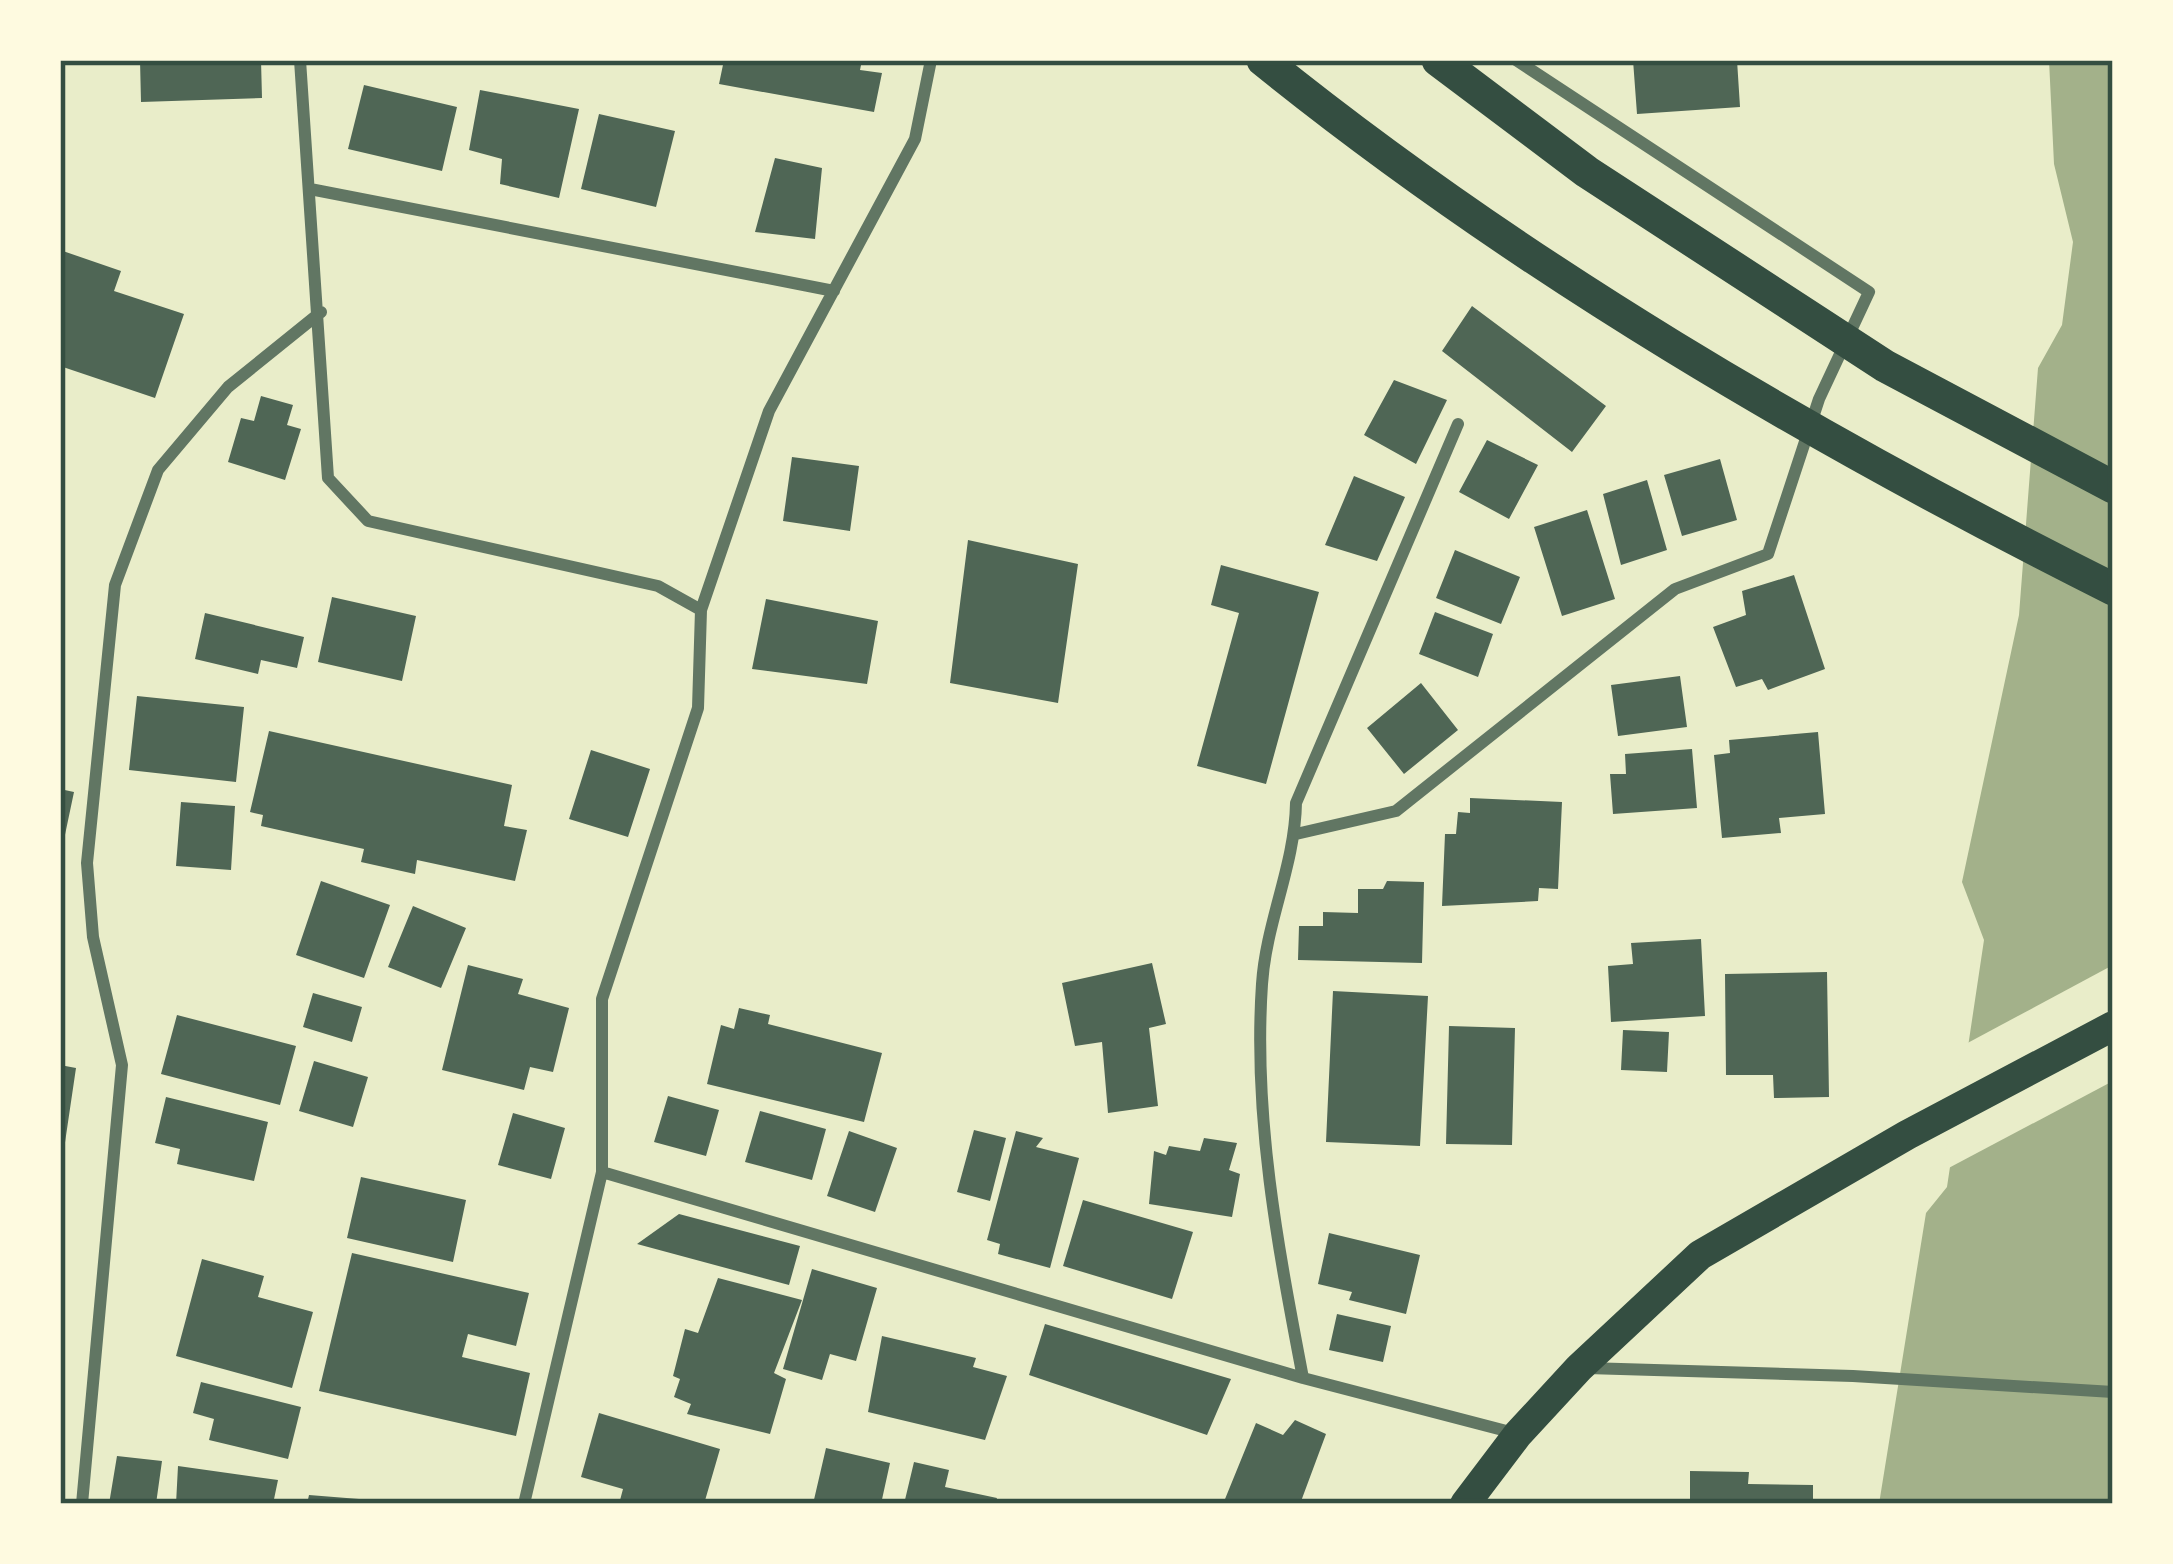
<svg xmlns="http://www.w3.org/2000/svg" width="2173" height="1564" viewBox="0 0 2173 1564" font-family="'Roboto Condensed',sans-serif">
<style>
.water{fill:#a3b18a}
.pier{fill:#e9edc9}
.building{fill:#4f6655}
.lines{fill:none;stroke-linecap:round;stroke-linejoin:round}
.minor{stroke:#617663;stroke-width:12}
.primary{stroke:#344e41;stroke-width:30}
.trunk{stroke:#344e41;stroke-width:33}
.neatline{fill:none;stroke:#344e41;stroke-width:4.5}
</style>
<rect width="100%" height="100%" fill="#e9edc9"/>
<path class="water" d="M2049,60H2113V1504H1879L1926,1213L1947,1187L1984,940L1962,882L2019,615L2038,368L2062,325L2073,242L2054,164Z"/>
<path class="pier" d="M2113,965V1081L1943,1171L1962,1046Z"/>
<path class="building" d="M140,60H261L262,98L141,102Z
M724,60H862L860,70L882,73L874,112L719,84Z
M1633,60H1737L1740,107L1637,114Z
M364,85L457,107L442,171L348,149Z
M480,90L579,109L559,198L500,184L502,159L469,150Z
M599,114L675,131L656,207L581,189Z
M775,158L822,168L815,239L755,232Z
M60,250L121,271L114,291L184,314L155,398L60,366Z
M1472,306L1606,406L1572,452L1442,351Z
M1394,380L1447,400L1416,464L1364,435Z
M261,396L293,405L287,425L301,429L285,480L228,462L241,418L254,421Z
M1487,440L1538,465L1509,519L1459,492Z
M792,457L859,466L850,531L783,521Z
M1720,459L1737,520L1682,536L1664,475Z
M1354,476L1405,497L1377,561L1325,545Z
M1647,480L1667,550L1621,565L1603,494Z
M1587,510L1615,599L1562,616L1534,527Z
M968,540L1078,564L1058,703L950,683Z
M1455,550L1520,577L1501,624L1436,598Z
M1221,565L1319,592L1266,784L1197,766L1239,613L1211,605Z
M1794,575L1825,669L1768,690L1762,679L1736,687L1713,627L1746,615L1742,591Z
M332,597L416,616L402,681L318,662Z
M766,599L878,621L867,684L752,669Z
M1435,612L1493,634L1478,677L1419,654Z
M205,613L304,637L297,668L261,660L258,674L195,659Z
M1680,676L1687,727L1618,736L1611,685Z
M1421,683L1458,730L1404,774L1367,728Z
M137,696L244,707L236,782L129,770Z
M269,731L512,785L504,826L527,830L515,881L417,860L415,874L361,862L364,849L261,826L263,815L250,812Z
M1818,732L1825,814L1779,818L1781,833L1722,838L1714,755L1730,753L1729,740Z
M1692,749L1697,808L1613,814L1610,774H1626L1625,754Z
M591,750L650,769L628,837L569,819Z
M60,789L74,792L62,849H60Z
M1470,798L1562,802L1558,889L1539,888L1538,901L1442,906L1445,834H1456L1458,812L1470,813Z
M181,802L235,806L231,870L176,866Z
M321,881L390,905L364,978L296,955Z
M1387,881L1424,882L1422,963L1298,960L1299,926H1323V912L1358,913V889H1383Z
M413,906L466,928L441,988L388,967Z
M1701,939L1705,1016L1611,1022L1608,966L1633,964L1631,943Z
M1152,963L1166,1024L1149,1028L1158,1106L1108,1113L1102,1042L1075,1046L1062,983Z
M468,965L523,979L518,994L569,1008L553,1072L530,1067L524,1090L442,1070Z
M1827,972L1829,1097L1774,1098L1773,1075H1726L1725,974Z
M1333,991L1428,996L1420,1146L1326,1142Z
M313,993L362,1007L352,1042L303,1027Z
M739,1008L770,1015L768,1024L882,1053L864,1122L707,1084L721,1025L734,1029Z
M177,1015L296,1046L280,1105L161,1074Z
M1449,1026L1515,1028L1512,1145L1446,1144Z
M1623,1030L1669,1032L1667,1072L1621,1070Z
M314,1061L368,1077L353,1127L299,1111Z
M60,1065L76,1068L63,1156L60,1155Z
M668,1096L719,1110L706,1156L654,1142Z
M166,1097L268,1122L254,1181L177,1164L180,1149L155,1143Z
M760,1111L826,1129L812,1180L745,1162Z
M513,1113L565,1128L551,1179L498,1165Z
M974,1130L1006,1138L990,1201L957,1192Z
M849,1131L897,1148L875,1212L827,1196Z
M1016,1131L1043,1138L1036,1147L1079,1158L1050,1268L998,1254L1000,1244L987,1240Z
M1204,1138L1237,1143L1229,1170L1240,1174L1232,1217L1149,1204L1154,1151L1166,1155L1169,1146L1200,1151Z
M361,1177L466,1200L453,1262L347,1238Z
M1083,1200L1193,1232L1172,1299L1063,1266Z
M679,1214L800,1246L789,1285L637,1244Z
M1329,1233L1420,1255L1406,1314L1349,1300L1352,1292L1318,1284Z
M352,1253L529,1293L516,1346L468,1334L462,1357L530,1373L516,1436L319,1391Z
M202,1259L264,1276L258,1297L313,1312L292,1388L176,1356Z
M812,1269L877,1288L856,1361L830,1354L822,1380L783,1369Z
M718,1278L802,1300L774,1373L786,1379L770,1434L687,1414L691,1404L674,1397L680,1379L673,1376L685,1329L698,1333Z
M1337,1314L1391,1326L1383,1362L1329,1350Z
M1045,1324L1231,1379L1207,1435L1029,1375Z
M882,1336L976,1358L973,1367L1007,1376L985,1440L868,1412Z
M201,1382L301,1407L288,1459L209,1440L214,1419L193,1413Z
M599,1413L720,1449L704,1504H619L623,1489L581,1477Z
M1295,1420L1326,1434L1300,1504H1223L1256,1423L1283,1435Z
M826,1448L890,1463L881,1504H813Z
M117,1456L162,1461L156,1504H109Z
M914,1462L949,1470L945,1487L997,1498L995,1504H904Z
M178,1466L278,1480L273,1504H176Z
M1690,1471L1749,1472L1748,1484L1813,1485V1504H1690Z
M309,1495L384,1501V1504H307Z"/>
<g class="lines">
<path class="minor" d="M300,60L328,478L368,521L658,586L701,610L698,708L602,999V1172L524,1504
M310,189L834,291
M701,610L769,411L915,139L931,60
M1296,834L1396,811L1675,589L1768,554L1819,399L1869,292L1516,60
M602,1172L1303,1378L1518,1434
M1587,1368L1853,1376L2113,1392
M1303,1378C1278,1247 1253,1117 1262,984C1266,922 1295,865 1296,803L1458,424
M82,1504L122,1065L93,937L87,863L115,585L158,470L228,387L321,312"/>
<path class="primary" d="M1465,1504L1518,1434L1579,1368L1700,1255L1907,1135L2113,1026"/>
<path class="trunk" d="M1263,60C1522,269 1816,440 2113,589
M1438,60L1587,172L1885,366L2113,487"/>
</g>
<rect width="2173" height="1564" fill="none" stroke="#fefae0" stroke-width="126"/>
<rect x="63" y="63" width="2047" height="1438" class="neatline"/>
</svg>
